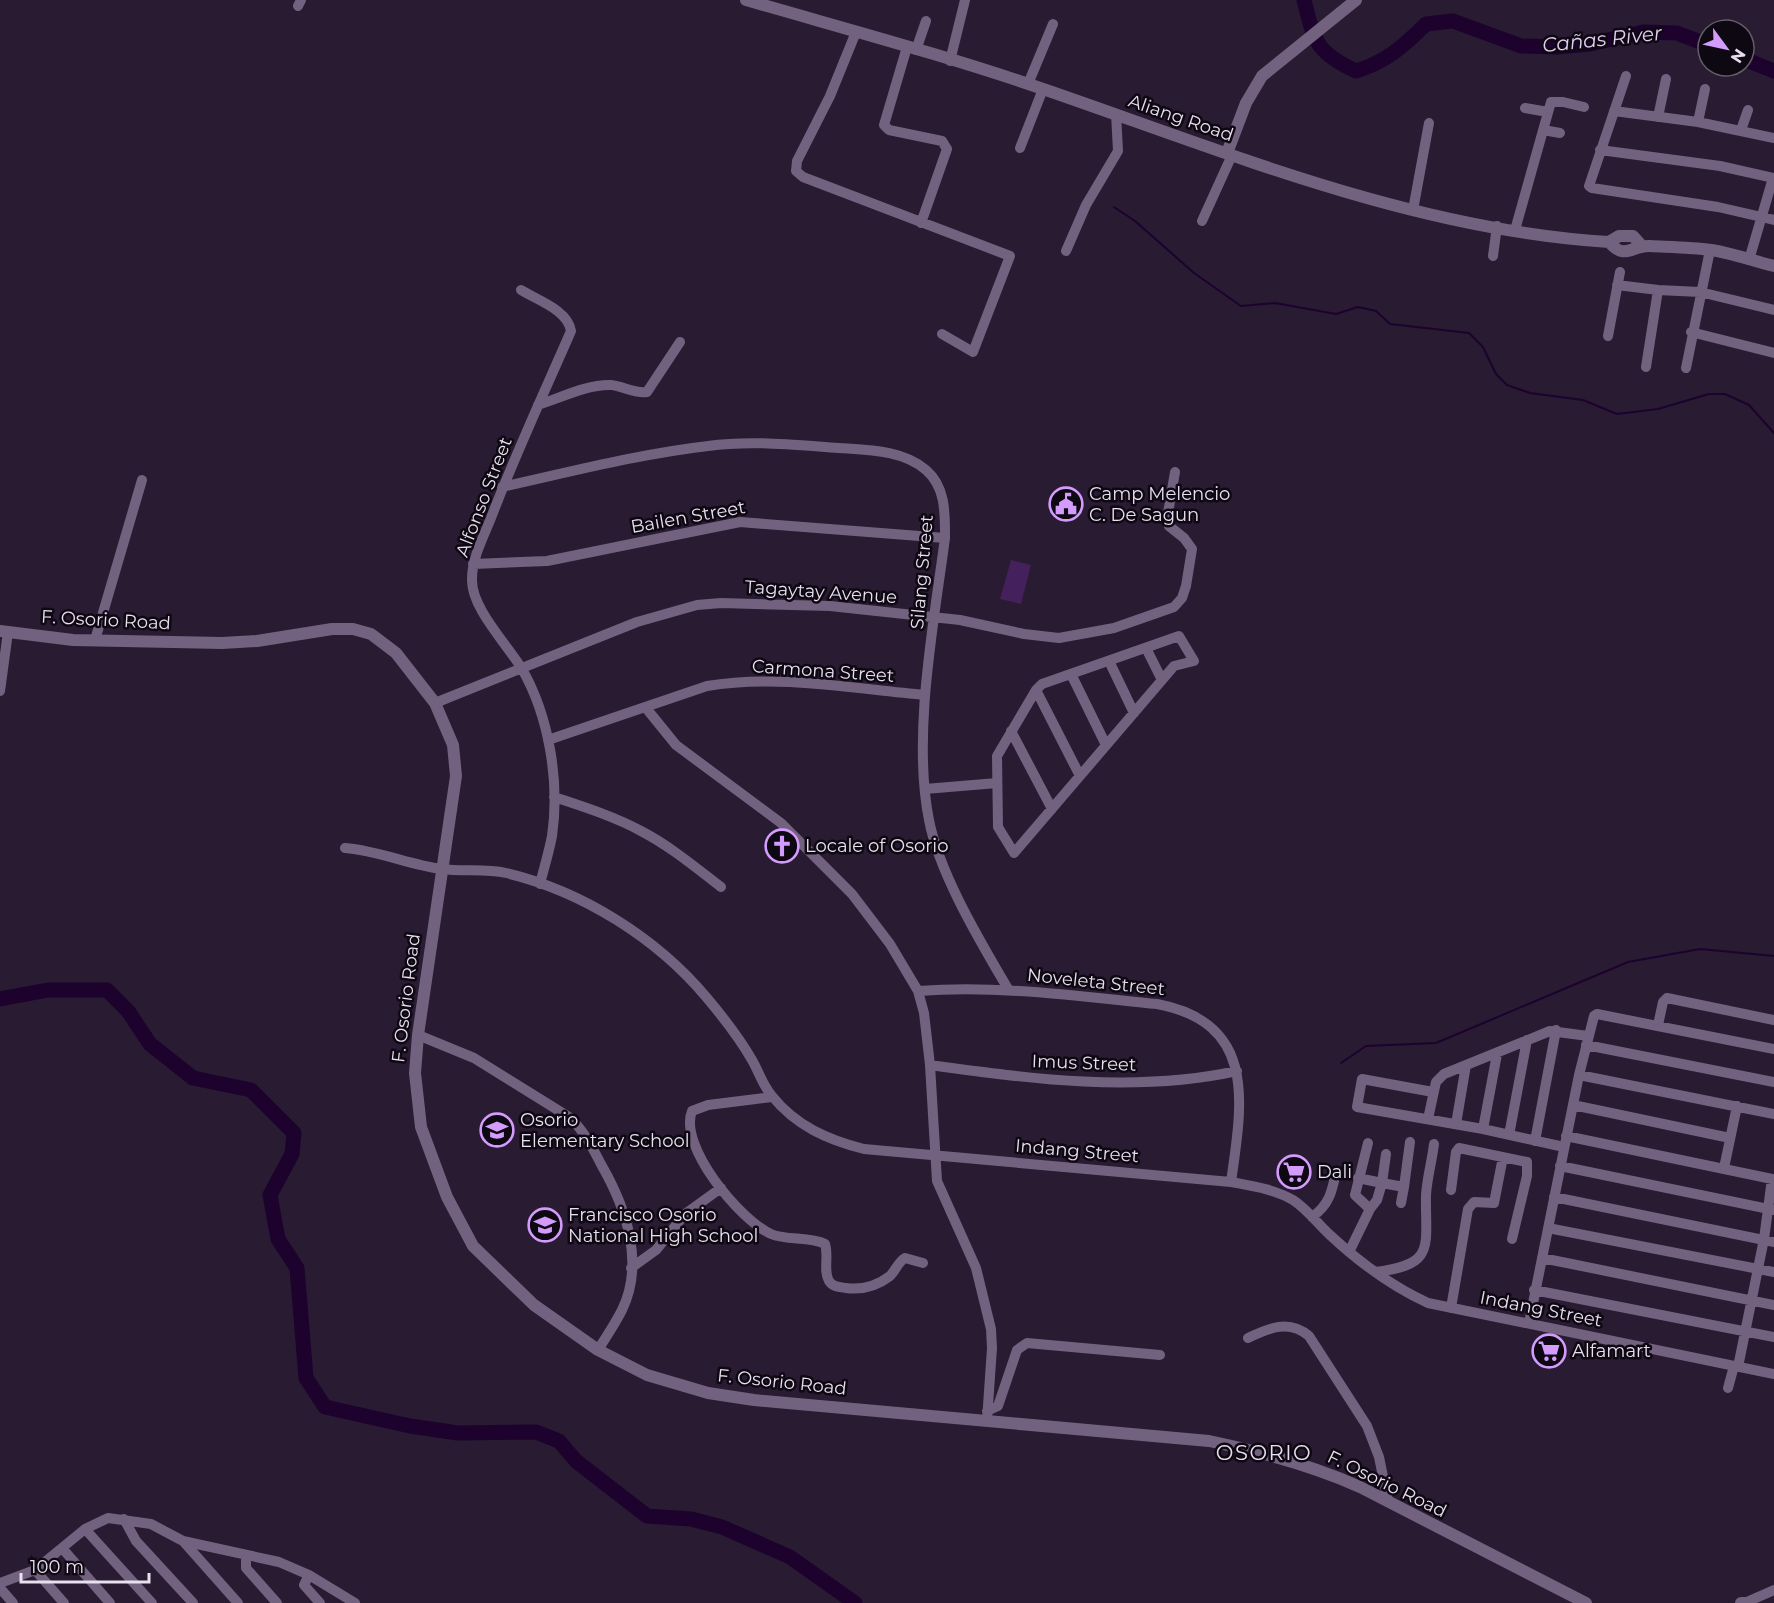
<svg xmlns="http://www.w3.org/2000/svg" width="1774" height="1603" viewBox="0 0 1774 1603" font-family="Montserrat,sans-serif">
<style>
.green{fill:#44205c}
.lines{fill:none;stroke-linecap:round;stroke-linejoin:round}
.stream{stroke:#1e022e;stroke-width:2}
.river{stroke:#1e022e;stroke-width:15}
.minor{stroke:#72627f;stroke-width:10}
.tertiary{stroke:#72627f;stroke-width:12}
.labels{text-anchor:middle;stroke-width:5;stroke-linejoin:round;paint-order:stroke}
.street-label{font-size:18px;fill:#e8dfef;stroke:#0e0812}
.poi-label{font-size:18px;fill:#e8dfef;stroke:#0e0812;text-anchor:start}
.water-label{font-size:20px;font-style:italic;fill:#e2cef3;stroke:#0e0812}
.quarter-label{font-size:21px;letter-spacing:1.5px;fill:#e8dfef;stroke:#0e0812}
</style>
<rect width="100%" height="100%" fill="#281b32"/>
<path class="green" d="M1011,560L1031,565L1021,604L1000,599Z"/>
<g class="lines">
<path class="stream" d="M1114,207L1135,221L1194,273L1241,306L1275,303L1336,314L1358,307L1376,311L1390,324L1469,333L1483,347L1496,374L1507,385L1530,393L1583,400L1617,414L1658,409L1709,394H1725L1749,405L1774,433
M1341,1063L1366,1046L1436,1043L1628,962L1700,949L1774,956"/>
<path class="river" d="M1304,0C1314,40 1315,52 1356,71C1386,62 1405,45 1426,24L1453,21L1521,46L1556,47L1590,44L1643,32L1677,33L1708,45
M1744,59L1774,71
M0,999L48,990H107L128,1011L150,1044L193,1078L251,1090L294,1133L292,1154L270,1195L278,1239L297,1268L306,1378L325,1407L410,1426L458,1433L536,1432L559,1441L576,1461L647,1516L691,1519L722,1527L790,1557L855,1603"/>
<path class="minor" d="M298,6L301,0
M856,32L830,96L797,161L796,171L803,177L1010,256L973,352L942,334
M907,47L884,125L889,130L942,141L947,149L921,223
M916,50L926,21
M950,61L965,0
M1626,76L1589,186L1592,188L1718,207L1774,220
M1028,84L1053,24
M1525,108L1548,112
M1614,111L1698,122L1774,138
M1658,117L1666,79
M1698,122L1705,89
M1543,130L1560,133
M1741,130L1748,110
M1020,148L1043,89
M1600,150L1720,166L1774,178
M1413,210L1429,123
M1202,221L1232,155
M1515,230L1551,102H1563L1584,107
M1066,251L1086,205L1118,151L1116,114
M1493,256L1497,226
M1749,260L1773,178
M1617,285L1658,290
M521,290C537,300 568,310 571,331C544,393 515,455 491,518C483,538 472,558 472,579C471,608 507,644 522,669C549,716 560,782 552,836C549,852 544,868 540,884
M1691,332L1774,353
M1608,336L1620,272
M1646,367L1658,290L1700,292L1774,310
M1686,368L1710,250
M538,405C560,398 588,384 611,385C623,386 634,394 647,392L680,342
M502,487C570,472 639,454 708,446C751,440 795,445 839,448C868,450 903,450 926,470C946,487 945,514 945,538C934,622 912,736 929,820C939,873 980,941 1008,989
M473,564L547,561L740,522L945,538
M1179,636L1194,661L1174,666L1014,853L998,827L997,756L1036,690L1042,684Z
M95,640L142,480
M1146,648L1162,680
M1109,661L1134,713
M1071,674L1106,745
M1036,690L1080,776
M0,691L8,632
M435,703L637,622L697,605L721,603L830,606L960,620L1024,634L1059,638L1114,628L1174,607L1182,598L1186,586L1192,549L1184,538L1169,526L1168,513L1175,472
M646,708L676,745L781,823L852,894L890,944L918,991L924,1013L930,1065L937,1181L976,1268L991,1329L992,1348L987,1420
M1011,731L1052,809
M548,740L707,686C779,674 854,689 925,695
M925,789L997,783
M554,797C584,807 613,816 641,831C670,846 695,867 721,887
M345,848C381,851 409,865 442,869C463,872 485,868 506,873C582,891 657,938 707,998C723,1017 740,1039 752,1060C759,1072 763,1086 772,1096C796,1126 828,1140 864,1149L1231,1182C1252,1186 1274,1189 1293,1200C1307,1209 1317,1223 1330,1235C1360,1263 1391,1286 1428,1303L1774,1374
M918,991C998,985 1077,996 1157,1004C1258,1023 1242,1104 1231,1182
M1658,1025L1663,1002L1667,998L1774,1020
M418,1035L474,1058L569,1117C584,1130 593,1149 602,1166C626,1208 645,1263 622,1310C615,1324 606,1337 598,1350
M1586,1045L1774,1082
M930,1065C1032,1079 1136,1093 1237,1071
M1579,1075L1774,1114
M1433,1092L1362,1079L1357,1107L1483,1129L1564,1147
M772,1097L708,1105L692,1111C678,1146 740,1220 771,1234C788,1241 809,1236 825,1244C829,1256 823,1271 829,1281C833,1287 839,1287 846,1288C861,1290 877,1286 890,1276C896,1270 898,1262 905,1258L923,1263
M1573,1105L1730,1138
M1428,1119L1436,1082L1444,1074L1550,1031L1588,1036
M1456,1124L1466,1065
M1483,1129L1497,1054
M1509,1135L1527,1040
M1566,1136L1772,1179L1764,1239L1738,1367
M1535,1141L1556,1030
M1368,1143L1355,1195L1370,1209
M1386,1154L1382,1183L1404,1187L1410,1142
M1560,1166L1774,1210
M1724,1168L1737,1106
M1451,1190L1456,1152L1459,1148L1527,1162V1176L1512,1239
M1554,1197L1774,1242
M1401,1203L1404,1187
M1312,1217C1329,1205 1332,1192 1336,1172
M1548,1228L1774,1272
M1349,1252L1370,1209L1377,1200L1382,1183L1358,1178
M1542,1258L1774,1305
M631,1268L656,1250L685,1214L721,1188
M1375,1272C1437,1265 1425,1246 1426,1195C1427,1178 1432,1161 1434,1144
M1534,1290L1774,1337
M1451,1308L1468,1209L1474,1202L1494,1203L1503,1157
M1529,1323L1579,1075L1594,1016L1597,1014L1774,1049
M1248,1338C1269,1328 1289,1319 1309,1336L1367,1426L1379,1457L1388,1501
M1728,1388L1734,1366
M987,1411L998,1406L1017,1350L1027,1343L1160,1355
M124,1519L136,1541L193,1603
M85,1529L152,1603
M183,1541L238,1603
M62,1548L110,1603
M246,1555V1568L277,1603
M35,1570L64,1603
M309,1575L304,1585L320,1603
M0,1583L35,1570L85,1529L108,1518L151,1524L183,1541L279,1562L309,1575L355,1603
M0,1588L13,1603
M1749,1601L1774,1590"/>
<path class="tertiary" d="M746,0C846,29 948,56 1046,90C1229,153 1414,230 1609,242
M1227,153L1246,103L1262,76L1356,0
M1609,242C1625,261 1632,245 1650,246C1670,247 1691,247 1711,250C1732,253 1753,261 1774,266
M1609,242L1619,236H1633L1642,246
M0,631L73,640L222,643L257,641L332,629H353L371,634L396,653L435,703L453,745L456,776L418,1035L415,1073L421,1127L447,1197L473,1246L534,1305L598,1350L647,1375L708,1393L754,1400L1209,1441C1262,1452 1311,1465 1360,1487L1586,1603
M1741,1603H1750"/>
</g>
<defs>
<g id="civic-ring" transform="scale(1.725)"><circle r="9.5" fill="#0e0812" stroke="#d39cfc" stroke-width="1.5"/><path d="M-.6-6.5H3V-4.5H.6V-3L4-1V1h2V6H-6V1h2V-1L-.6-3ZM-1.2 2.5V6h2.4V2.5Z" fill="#d39cfc"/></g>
<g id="church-ring" transform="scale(1.725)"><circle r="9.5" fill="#0e0812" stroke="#d39cfc" stroke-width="1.5"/><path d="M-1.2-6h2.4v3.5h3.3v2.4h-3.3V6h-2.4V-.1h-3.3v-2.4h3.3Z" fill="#d39cfc"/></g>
<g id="school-ring" transform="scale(1.725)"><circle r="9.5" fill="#0e0812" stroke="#d39cfc" stroke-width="1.5"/><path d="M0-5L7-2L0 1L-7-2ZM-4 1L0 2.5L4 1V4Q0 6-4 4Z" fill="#d39cfc"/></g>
<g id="supermarket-ring" transform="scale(1.725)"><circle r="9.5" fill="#0e0812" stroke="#d39cfc" stroke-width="1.5"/><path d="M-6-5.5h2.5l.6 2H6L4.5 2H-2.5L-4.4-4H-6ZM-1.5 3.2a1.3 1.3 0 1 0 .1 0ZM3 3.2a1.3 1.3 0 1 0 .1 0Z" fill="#d39cfc"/></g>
</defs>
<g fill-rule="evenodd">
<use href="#civic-ring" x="1066" y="504"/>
<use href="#church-ring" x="782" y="846"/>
<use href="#school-ring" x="497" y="1130"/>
<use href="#supermarket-ring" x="1294" y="1172"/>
<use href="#school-ring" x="545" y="1225"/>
<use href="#supermarket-ring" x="1549" y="1351"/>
</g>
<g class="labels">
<g class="street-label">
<text transform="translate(1181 118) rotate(19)" y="6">Aliang Road</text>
<text transform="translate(484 497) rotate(-69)" y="6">Alfonso Street</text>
<text transform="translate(688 517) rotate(-10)" y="6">Bailen Street</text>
<text transform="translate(922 572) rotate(-85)" y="6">Silang Street</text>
<text transform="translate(821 592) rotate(4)" y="6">Tagaytay Avenue</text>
<text transform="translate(106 620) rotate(3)" y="6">F. Osorio Road</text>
<text transform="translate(823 671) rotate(4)" y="6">Carmona Street</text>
<text transform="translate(1096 982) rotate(6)" y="6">Noveleta Street</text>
<text transform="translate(406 998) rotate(-83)" y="6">F. Osorio Road</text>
<text transform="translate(1084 1063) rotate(2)" y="6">Imus Street</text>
<text transform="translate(1077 1151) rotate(5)" y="6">Indang Street</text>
<text transform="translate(1541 1309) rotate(11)" y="6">Indang Street</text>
<text transform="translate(782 1382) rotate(6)" y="6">F. Osorio Road</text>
<text transform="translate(1387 1484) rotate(26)" y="6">F. Osorio Road</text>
</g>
<g class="poi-label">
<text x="1089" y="500">Camp Melencio<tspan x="1089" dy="21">C. De Sagun</tspan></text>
<text x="805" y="852">Locale of Osorio</text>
<text x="520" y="1126">Osorio<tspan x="520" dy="21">Elementary School</tspan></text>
<text x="1317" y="1178">Dali</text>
<text x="568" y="1221">Francisco Osorio<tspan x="568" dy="21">National High School</tspan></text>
<text x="1572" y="1357">Alfamart</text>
</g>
<g class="water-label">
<text transform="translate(1602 39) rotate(-6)" y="7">Cañas River</text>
</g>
<g class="quarter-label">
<text x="1264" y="1460">OSORIO</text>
</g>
</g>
<g transform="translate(1726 48) rotate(123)"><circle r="28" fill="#0e0812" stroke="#655e6a" stroke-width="1.5"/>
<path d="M0-4.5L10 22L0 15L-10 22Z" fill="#d39cfc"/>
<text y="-9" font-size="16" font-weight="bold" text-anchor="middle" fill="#e8dfef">N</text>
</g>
<path d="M21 1573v9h128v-9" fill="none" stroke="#e8dfef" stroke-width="3"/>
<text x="30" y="1573" font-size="18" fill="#e8dfef" stroke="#0e0812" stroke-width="4.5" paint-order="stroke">100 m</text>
</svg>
